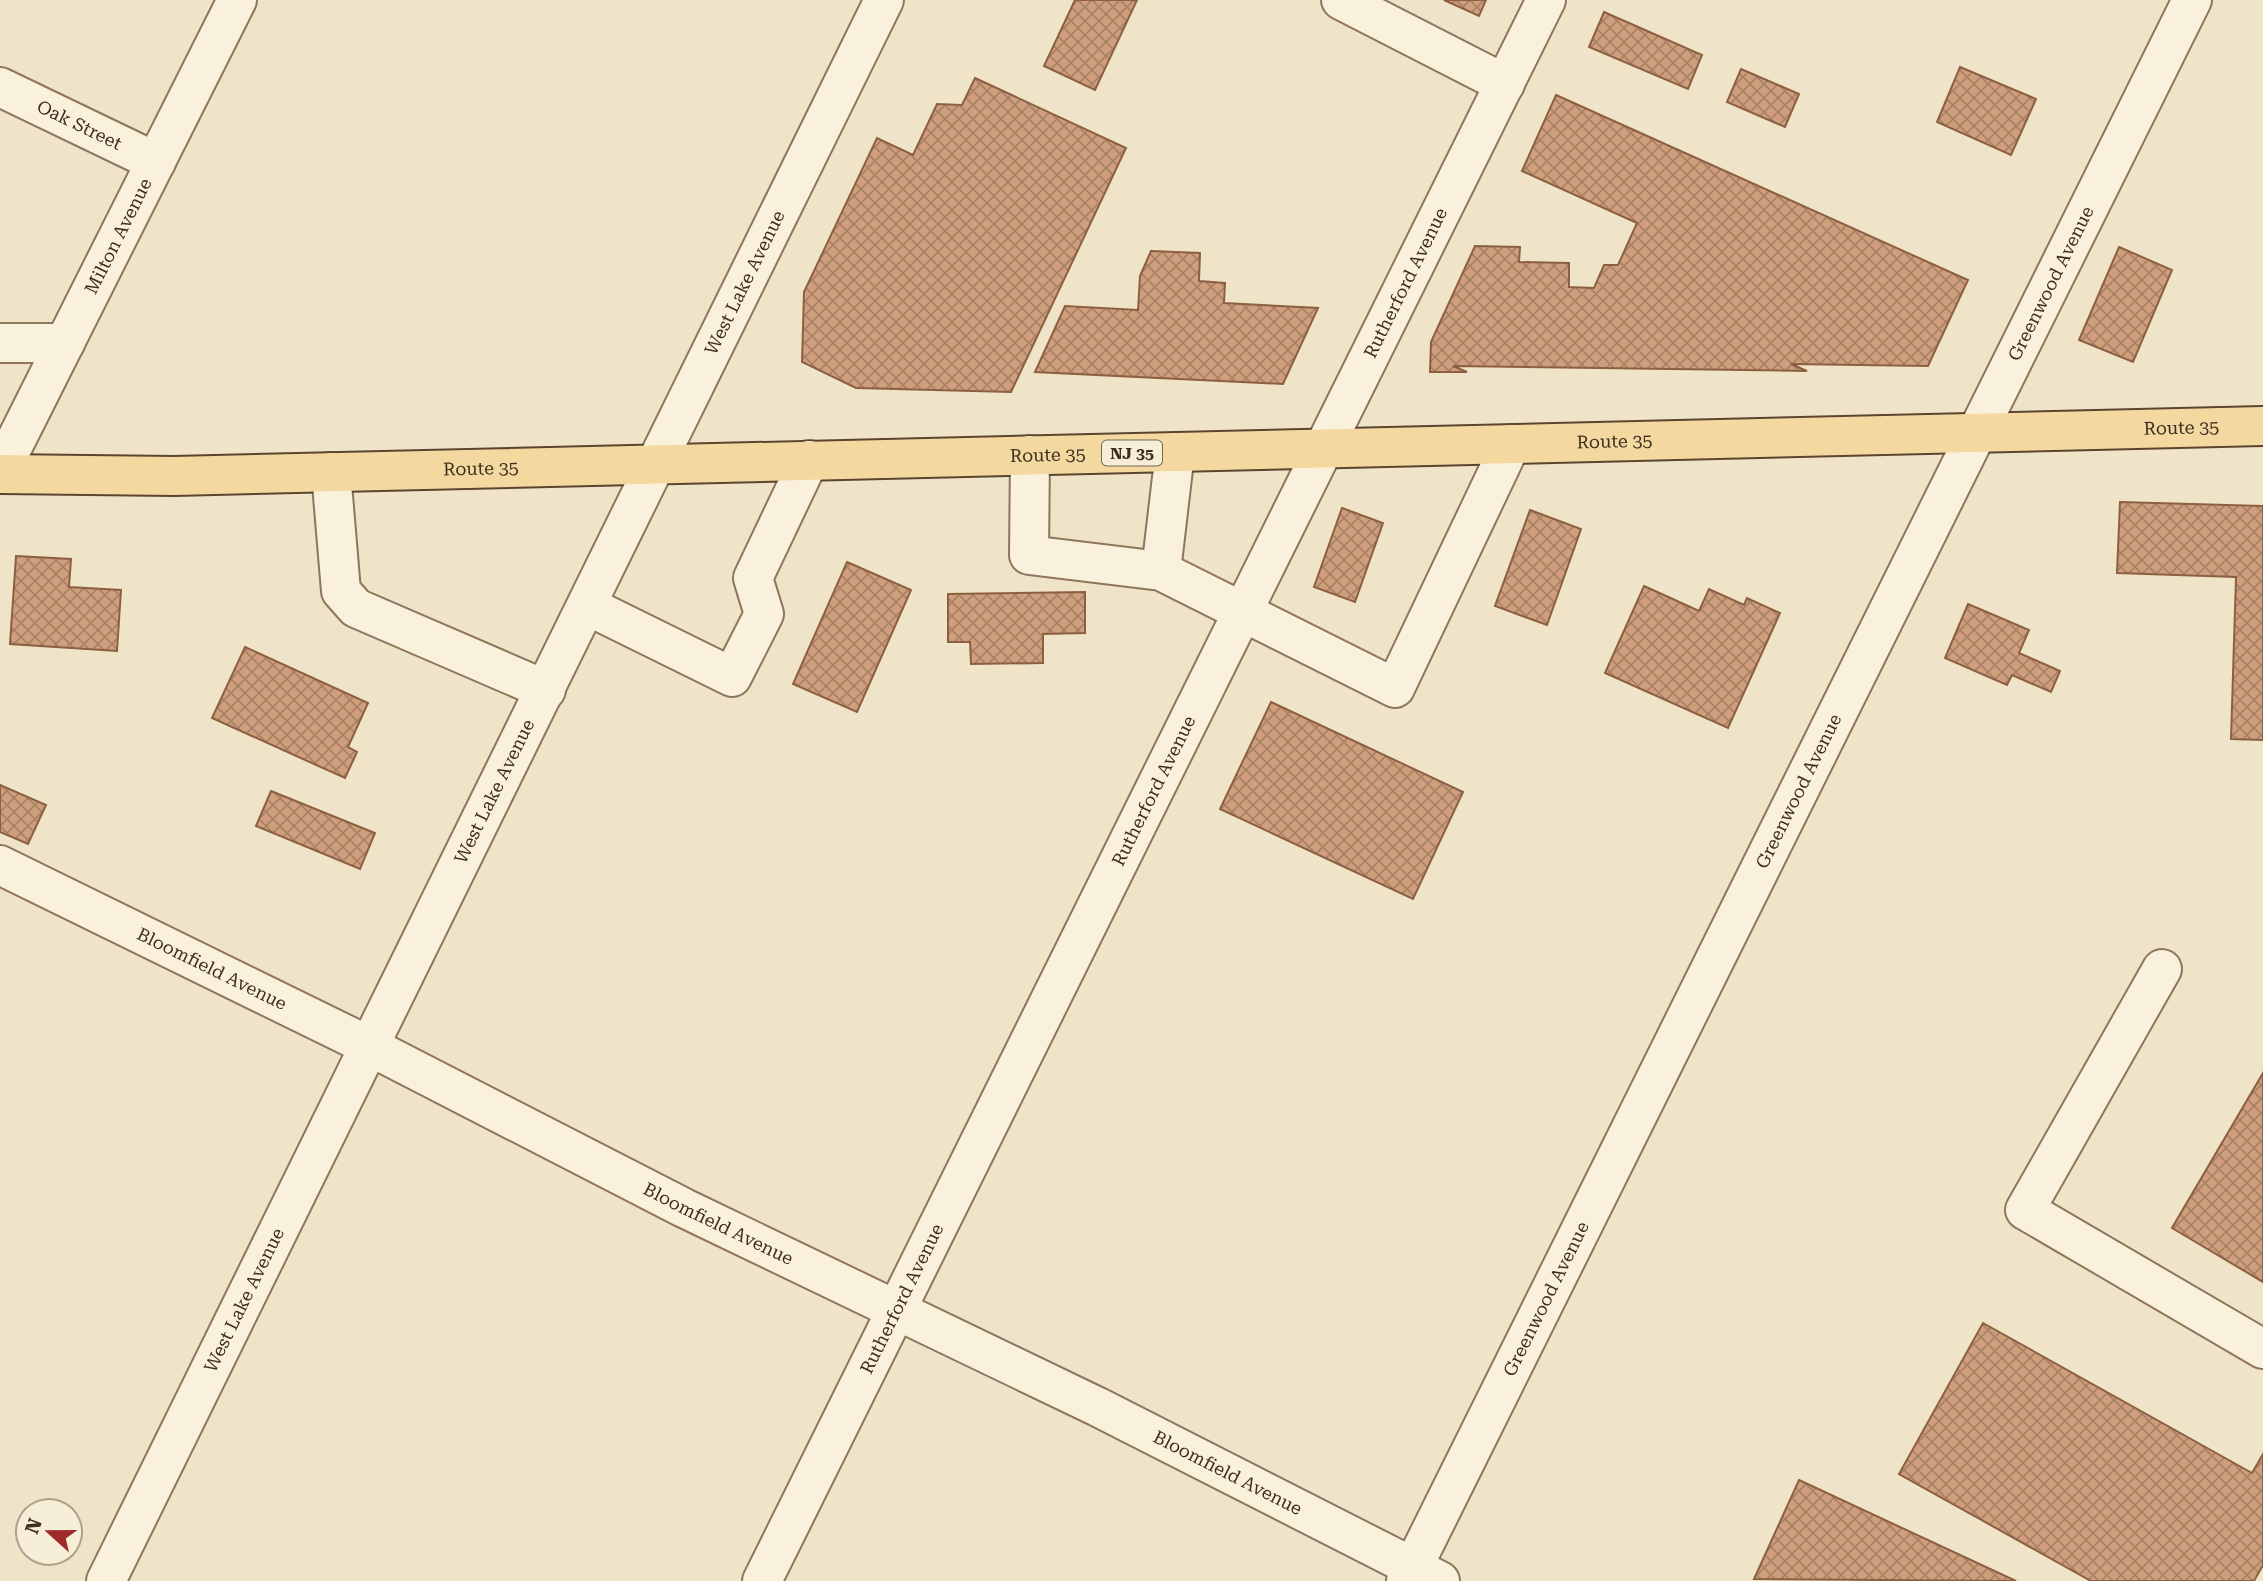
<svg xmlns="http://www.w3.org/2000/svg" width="2263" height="1581" viewBox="0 0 2263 1581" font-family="'Roboto Serif',serif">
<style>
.building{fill:url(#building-cross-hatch);stroke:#8d5f41;stroke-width:2}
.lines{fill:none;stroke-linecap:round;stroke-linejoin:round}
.minor-casing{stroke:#8d765c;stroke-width:42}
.major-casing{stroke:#5b4430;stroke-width:42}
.minor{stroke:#faf1dc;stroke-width:38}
.major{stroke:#f3d9a0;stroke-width:38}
.labels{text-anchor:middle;stroke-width:5;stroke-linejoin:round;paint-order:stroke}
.shield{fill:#f7eed8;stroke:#756857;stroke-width:2}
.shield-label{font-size:16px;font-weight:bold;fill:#3d2e20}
.street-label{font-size:18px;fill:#3d2e20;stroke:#f7eed8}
</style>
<defs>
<pattern id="building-cross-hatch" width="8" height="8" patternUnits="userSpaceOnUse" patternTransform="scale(1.75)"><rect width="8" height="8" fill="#cf9f7d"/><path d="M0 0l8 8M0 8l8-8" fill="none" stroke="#a98266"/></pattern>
</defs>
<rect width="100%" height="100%" fill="#f0e4c8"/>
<path class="building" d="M1075,0H1137L1095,90L1044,66Z
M1444,0H1486L1479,16Z
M1604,12L1702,55L1688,89L1589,47Z
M1960,67L2036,99L2011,155L1937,122Z
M1741,69L1799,94L1785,127L1727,102Z
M975,78L1126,148L1011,392L856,388L802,362L804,292L877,138L913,155L937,104L962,105Z
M1556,95L1968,280L1928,366L1791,364L1807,371L1453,366L1467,372H1430L1431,342L1475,246L1520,247L1519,262L1569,263V287L1594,288L1604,265H1618L1637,223L1522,171Z
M2119,247L2172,270L2133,362L2079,340Z
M1151,251L1200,253L1199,281L1225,283L1224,303L1318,308L1283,384L1035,372L1065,306L1138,310L1140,276Z
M2120,502L2263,506V740L2231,739L2236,577L2117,573Z
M1342,508L1383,523L1355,602L1314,587Z
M1530,510L1581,529L1547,625L1495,606Z
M16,556L71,559L69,587L121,590L117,651L10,644Z
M847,562L911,590L857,712L793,684Z
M1644,586L1699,611L1709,589L1744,605L1747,598L1780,613L1728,728L1605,673Z
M1085,592V633L1043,634V663L971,664L970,642H948V594Z
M1968,604L2029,630L2019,653L2060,671L2051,692L2012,675L2007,685L1945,658Z
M245,647L368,703L348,747L357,752L345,778L212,718Z
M1271,702L1463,792L1413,899L1220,809Z
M0,785L46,805L28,844L0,832Z
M271,791L375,833L360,869L256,826Z
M2263,1073V1282L2172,1228Z
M1983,1323L2252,1473L2263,1454V1565L2254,1581H2091L1899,1474Z
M1799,1480L2016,1581L1754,1579Z"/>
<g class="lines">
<g class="minor-casing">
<g id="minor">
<path d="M1341,0L1505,84"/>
<path id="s1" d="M0,87L156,162"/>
<path d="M0,343H65"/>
<path d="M1030,455L1029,555L1161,571L1395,688L1511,444"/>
<path id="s2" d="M0,472L237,0"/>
<path d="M331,472L341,591L356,608L546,690"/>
<path d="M1161,571L1175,452"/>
<path d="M588,606L732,677L764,614L753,578L809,460"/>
<path id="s3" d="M0,865L367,1045L684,1208L1098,1407L1440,1581"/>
<path d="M2162,969L2025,1210L2263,1349"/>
<path id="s4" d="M106,1581L884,0"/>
<path id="s5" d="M762,1581L1546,0"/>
<path id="s6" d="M1406,1581L2192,0"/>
</g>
</g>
<g class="major-casing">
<g id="major">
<path id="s7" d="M0,474L174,476L2263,426"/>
</g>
</g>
<use href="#minor" class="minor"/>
<use href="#major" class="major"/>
</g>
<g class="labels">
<rect class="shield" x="1102" y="440.5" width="60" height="25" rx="5"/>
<g class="shield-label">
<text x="1132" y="459">NJ 35</text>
</g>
<g class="street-label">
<text dy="6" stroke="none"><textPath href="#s1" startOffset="88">Oak Street</textPath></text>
<text dy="6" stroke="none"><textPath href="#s2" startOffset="264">Milton Avenue</textPath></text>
<text dy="6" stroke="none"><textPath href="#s4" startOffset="1447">West Lake Avenue</textPath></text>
<text dy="6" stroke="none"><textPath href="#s5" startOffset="1449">Rutherford Avenue</textPath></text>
<text dy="6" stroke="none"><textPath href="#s6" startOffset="1449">Greenwood Avenue</textPath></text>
<text dy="6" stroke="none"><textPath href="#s7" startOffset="2182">Route 35</textPath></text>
<text dy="6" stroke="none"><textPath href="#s7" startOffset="1615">Route 35</textPath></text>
<text dy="6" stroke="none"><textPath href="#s7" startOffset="1048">Route 35</textPath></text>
<text dy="6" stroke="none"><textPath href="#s7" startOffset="481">Route 35</textPath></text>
<text dy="6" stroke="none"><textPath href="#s5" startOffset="882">Rutherford Avenue</textPath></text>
<text dy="6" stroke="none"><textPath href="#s4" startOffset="880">West Lake Avenue</textPath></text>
<text dy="6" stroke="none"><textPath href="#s6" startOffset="882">Greenwood Avenue</textPath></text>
<text dy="6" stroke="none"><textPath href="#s3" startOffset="236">Bloomfield Avenue</textPath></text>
<text dy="6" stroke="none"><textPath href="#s3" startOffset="803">Bloomfield Avenue</textPath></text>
<text dy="6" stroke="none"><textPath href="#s6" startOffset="315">Greenwood Avenue</textPath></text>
<text dy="6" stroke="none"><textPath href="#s4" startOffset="313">West Lake Avenue</textPath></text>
<text dy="6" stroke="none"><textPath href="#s5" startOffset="315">Rutherford Avenue</textPath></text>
<text dy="6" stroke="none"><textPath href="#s3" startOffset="1370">Bloomfield Avenue</textPath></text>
</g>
</g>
<g transform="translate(49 1532) rotate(291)"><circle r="33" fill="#f7eed8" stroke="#ada18e" stroke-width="2"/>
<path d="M0-5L12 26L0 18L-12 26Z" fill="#9e2a2b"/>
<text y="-10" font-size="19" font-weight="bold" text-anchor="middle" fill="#3d2e20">N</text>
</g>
</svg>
